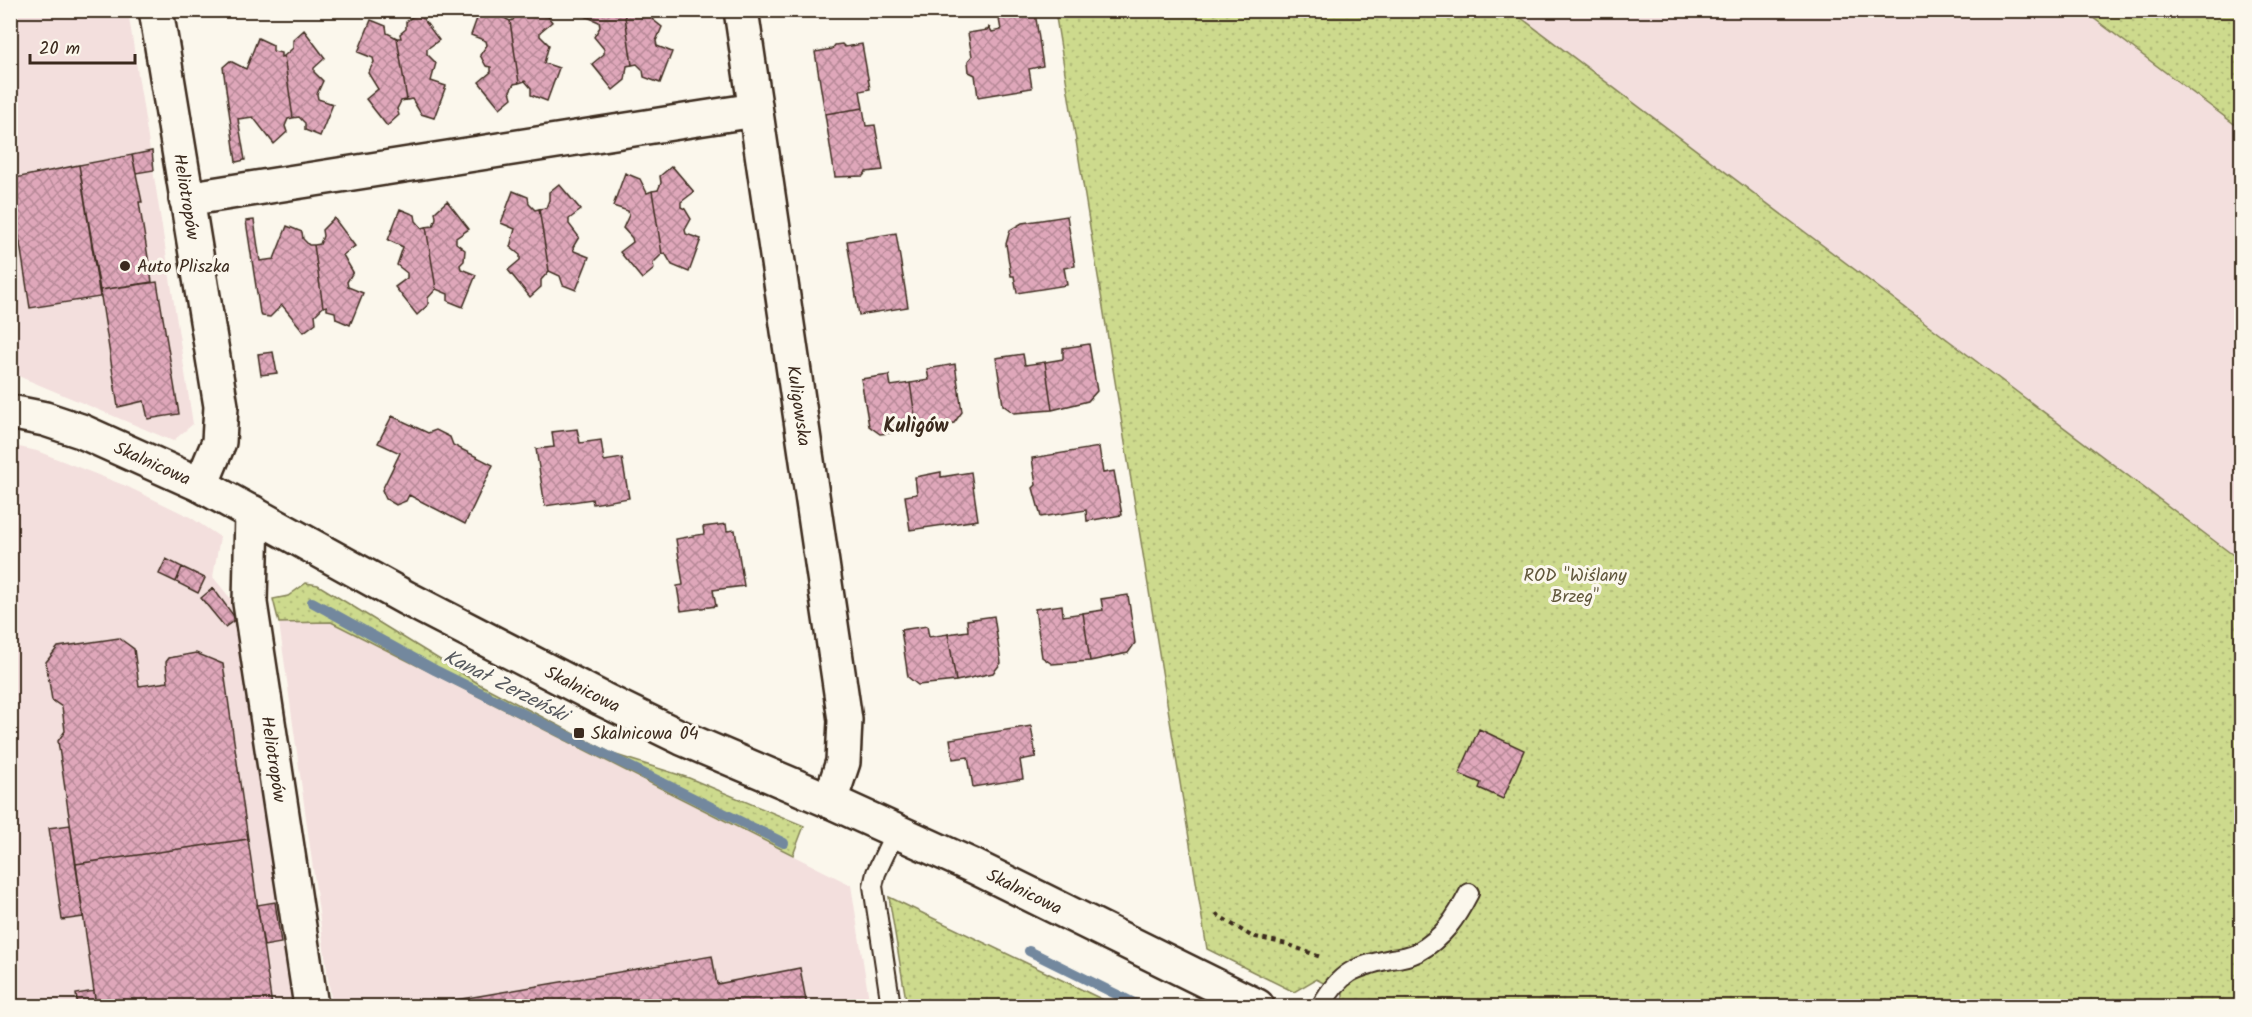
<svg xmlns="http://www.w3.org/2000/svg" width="2252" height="1017" viewBox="0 0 2252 1017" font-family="Kalam,sans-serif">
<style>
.built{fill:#f3dfdd}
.grass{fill:url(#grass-dots);stroke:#848256;stroke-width:1.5}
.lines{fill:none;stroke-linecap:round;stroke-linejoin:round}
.stream{stroke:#73889e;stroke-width:10}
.building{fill:url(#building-cross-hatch);stroke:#3b2a1e;stroke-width:1.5}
.lane-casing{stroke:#3b2a1e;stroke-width:22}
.street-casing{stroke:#3b2a1e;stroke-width:38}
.secondary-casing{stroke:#3b2a1e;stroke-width:38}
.path{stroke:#3b2a1e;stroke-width:4;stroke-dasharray:4.5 4.5;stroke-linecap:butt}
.lane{stroke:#fbf7ec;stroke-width:18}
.street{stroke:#fbf7ec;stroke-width:33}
.secondary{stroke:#fbf7ec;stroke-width:33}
.poi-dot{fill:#3b2a1e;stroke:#fbf7ec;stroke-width:2}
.labels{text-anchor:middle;stroke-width:6;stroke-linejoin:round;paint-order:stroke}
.street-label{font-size:18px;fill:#3b2a1e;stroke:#fbf7ec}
.poi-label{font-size:18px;fill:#3b2a1e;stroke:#fbf7ec;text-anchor:start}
.park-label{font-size:18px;fill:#60563a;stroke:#fbf7ec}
.neighbourhood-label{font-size:20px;font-weight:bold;fill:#3b2a1e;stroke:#fbf7ec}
.water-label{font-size:20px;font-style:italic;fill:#57595e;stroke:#fbf7ec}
</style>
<defs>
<pattern id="grass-dots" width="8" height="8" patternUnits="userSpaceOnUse" patternTransform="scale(1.5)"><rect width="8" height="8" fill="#cdda8d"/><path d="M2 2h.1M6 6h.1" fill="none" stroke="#b1bb79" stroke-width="1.8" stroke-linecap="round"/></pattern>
<pattern id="building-cross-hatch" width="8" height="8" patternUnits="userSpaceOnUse" patternTransform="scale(1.5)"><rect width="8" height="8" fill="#dfa7ba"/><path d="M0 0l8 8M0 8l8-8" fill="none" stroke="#b68897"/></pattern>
</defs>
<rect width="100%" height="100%" fill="#fbf7ec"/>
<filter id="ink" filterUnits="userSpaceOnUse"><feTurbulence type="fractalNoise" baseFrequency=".0167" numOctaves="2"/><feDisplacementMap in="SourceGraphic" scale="12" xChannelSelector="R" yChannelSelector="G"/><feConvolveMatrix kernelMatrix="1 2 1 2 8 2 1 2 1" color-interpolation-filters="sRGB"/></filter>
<g filter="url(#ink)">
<path class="built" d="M10,11H128L193,424L173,441L11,373Z
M1512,11H2084L2241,129V561Z
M10,445L37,451L126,486L190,517L220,537L213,577L235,604L295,1006H13Z
M331,622L851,885L870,1006H332L279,623Z"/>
<path class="grass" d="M1055,11H1512L2241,561V1006H1343V993L1316,979L1294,992L1207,949Z
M2084,11H2241V129Z
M306,583L318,585L481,685L613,754L689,778L804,826L793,855L331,622L279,623L273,599L288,596Z
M889,897L1116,1006H907Z"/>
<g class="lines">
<path class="stream" d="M312,602L435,670L784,843
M1029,951L1140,1006"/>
</g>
<path class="building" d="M480,10H499V15L510,21L519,83L514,84L510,91L512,98L500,108L479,82L491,72V67L486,66L480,55L487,45L486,41L471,35Z
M543,10L552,22L540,32V36L549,45L544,63L559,68L547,101L531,95V88L525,81L519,83L510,21L513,20L518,10Z
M587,10H624L632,65L627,66L625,80L613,90L592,64L604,54V49L594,37L600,27L599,22L585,16Z
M624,10H658L652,19L662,27L656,41L657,46L672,52L660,83L644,77L643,70L637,64L632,65Z
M418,12L439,40L427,49V54L436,63L431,81L446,86L434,118L421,114L412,99L407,100L397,38H401L400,34L406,29V22Z
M1035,12L1043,66L1029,69L1032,88L978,97L975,75L969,72L968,61L972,56L968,33L987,30L989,27L992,32L1001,30L999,19Z
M371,20L386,26L387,33L397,38L407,100L401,101L397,109L399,115L387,126L366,99L378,89L368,73L374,62L373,58L358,52Z
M304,30L325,58L314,68V72L323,81L317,94L318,99L333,104L320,136L305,130V123L299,117L293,118L284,56L293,48V40Z
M258,38L273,45V51L281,53V57L284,56L293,118L288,119L285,126L287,132L274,144L253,117L238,119L245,160L236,162L223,67L230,61L246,69Z
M842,44L845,47L862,44L870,89L860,91L863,108L825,114L815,52L832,49L835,45Z
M863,108L866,126L875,125L883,170L866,172L863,176L835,177L825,114Z
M152,151L154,170L136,173L132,155Z
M132,155L142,202H139L152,282L100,290L79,165Z
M79,165L100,297L30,308L10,179Z
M672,166L694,192L681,202V207L685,209L691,219L685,230L686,234L701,239L689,272L672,265L665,253L662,254L652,191L658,190L661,183L660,176Z
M625,173L640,179L647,193L652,191L662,254L653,263L654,269L642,279L620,252L633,242L632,238L623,228L629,215L628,211L613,206Z
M559,184L581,210L569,219V224L579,237L573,247L574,251L589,257L576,290L563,285L560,276L549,271L539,209L546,208L549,200V192Z
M513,191L528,197L529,204L535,210L539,209L549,271L541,280V287L530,297L508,270L520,260V255L510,247L515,229L501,223Z
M447,201L469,229L456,238V243L465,250L464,261L460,265L461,269L476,275L463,307L448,301V294L436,289L426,227L433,226L436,218L435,212Z
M400,209L415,215L416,221L422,228L426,227L436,289L428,298V305L417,315L395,287L407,278V273L397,265L403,247L388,240Z
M1067,216L1075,266L1064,268L1067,285L1017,293L1014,276H1011L1006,244L1010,230L1022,223Z
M334,218L355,246L343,255L353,272L347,282L348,287L363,293L350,325L336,319L335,312L327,310V306L323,307L314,245L320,244L323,236L322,230Z
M254,220L260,261L274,259L287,226L302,232L303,239L309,245H314L323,307L315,315L316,323L304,332L282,305L270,317L262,316L260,313L246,221Z
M896,233L908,307L859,315L847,241Z
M157,282L179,414L148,419L144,401L118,407L100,290Z
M1089,344L1097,391L1088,401L1052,410L1045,362L1063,359V348Z
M273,352L277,373L261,375L258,354Z
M1023,354L1025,365L1045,362L1052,410L1014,413L1003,405L996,358Z
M955,364L962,412L954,423L917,430L910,383L929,380L927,369Z
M889,375L891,386L910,383L917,430L880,434L869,426L861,379Z
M392,416L428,433L436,430L450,437L453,445L493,465L465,524L409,495L406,501L396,505L386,499L382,490L400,453L378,443Z
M577,429L580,443L601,440L604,461L622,458L629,498L593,504L592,499L545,506L536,449L554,447L552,432Z
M1099,447L1103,473L1114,471L1122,515L1087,521L1086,510L1041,517L1033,488L1036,485L1032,458Z
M941,472V477L971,472L978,520L910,530L905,496L917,494L915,477Z
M726,524L727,531L735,530L744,586L713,590L716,606L681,611L677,586L683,585L676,539L704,534L703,527Z
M166,559L182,567L176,582L159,574Z
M182,567L205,578L198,593L176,582Z
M213,588L236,619L225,627L201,598Z
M1128,595L1135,643L1128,653L1090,661L1083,613L1103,610L1101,599Z
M1062,605L1063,616L1083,613L1090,661L1052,664L1042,657L1035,609Z
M994,616L1001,663L993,673L956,681L948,634L968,631L967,620Z
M927,626L929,637L948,634L956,681L918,685L908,677L901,630Z
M119,638L134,649L139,686L168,682L166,662L169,658L196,653L223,664L248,839L76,864L58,741L65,731L62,707L52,700L46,662L58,647Z
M1031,726L1036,757L1020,760L1023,779L973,787L968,757L953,759L950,739Z
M1479,729L1524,750L1503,799L1479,788L1481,783L1459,774Z
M70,825L83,917L62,920L49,828Z
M248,839L272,1006H96L76,864Z
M275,902L281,943L264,946L257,905Z
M712,956L717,984L800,968L807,1006H447L450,1001Z
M94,991L96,1006H78L76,994Z"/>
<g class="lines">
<g class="lane-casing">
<path id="lane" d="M891,1006L873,886L876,873L896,830
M1321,1006C1340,972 1354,967 1391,959C1400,958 1410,956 1418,952C1443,938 1456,918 1469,893"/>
</g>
<g class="street-casing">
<g id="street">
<path id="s1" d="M156,10L221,406L219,442L201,485"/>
<path id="s2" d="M741,10L845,720L843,762L830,801"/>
<path d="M186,199L755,110"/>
<path id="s3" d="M252,512L250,603L311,1006"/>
</g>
</g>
<g class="secondary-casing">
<g id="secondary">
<path id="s4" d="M10,412L45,419L81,431L201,485L406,598L602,699L682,738L830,801L975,867L1257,1006"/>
</g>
</g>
<path class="path" d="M1216,914L1251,936L1287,944L1323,958"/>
<use href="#lane" class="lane"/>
<use href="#street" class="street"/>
<use href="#secondary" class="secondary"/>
</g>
</g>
<g class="poi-dot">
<circle cx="125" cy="266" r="6"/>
<rect x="573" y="727" width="12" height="12" rx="3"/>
</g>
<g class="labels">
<g class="street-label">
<text dy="6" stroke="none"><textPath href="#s1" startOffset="189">Heliotropów</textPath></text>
<text dy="6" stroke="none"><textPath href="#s2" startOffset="400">Kuligowska</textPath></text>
<text dy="6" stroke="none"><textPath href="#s4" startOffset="152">Skalnicowa</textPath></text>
<text dy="6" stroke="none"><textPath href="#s4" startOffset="638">Skalnicowa</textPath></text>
<text dy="6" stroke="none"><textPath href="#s3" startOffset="249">Heliotropów</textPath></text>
<text dy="6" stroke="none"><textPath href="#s4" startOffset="1124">Skalnicowa</textPath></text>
</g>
<g class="poi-label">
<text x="137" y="272">Auto Pliszka</text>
<text x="591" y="739">Skalnicowa 04</text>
</g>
<g class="park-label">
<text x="1575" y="581">ROD "Wiślany<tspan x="1575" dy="21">Brzeg"</tspan></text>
</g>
<g class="neighbourhood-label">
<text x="916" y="432">Kuligów</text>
</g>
<g class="water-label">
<text transform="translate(506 685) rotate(27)" y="7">Kanał Zerzeński</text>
</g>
</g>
<rect width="2252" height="1017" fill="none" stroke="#fbf7ec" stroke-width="36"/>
<rect x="18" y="18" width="2216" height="981" fill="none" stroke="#3b2a1e" stroke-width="2" filter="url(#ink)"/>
<path d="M30 54v9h105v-9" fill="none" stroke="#3b2a1e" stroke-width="3"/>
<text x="39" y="54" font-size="18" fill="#3b2a1e" stroke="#fbf7ec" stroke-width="4.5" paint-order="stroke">20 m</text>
</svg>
